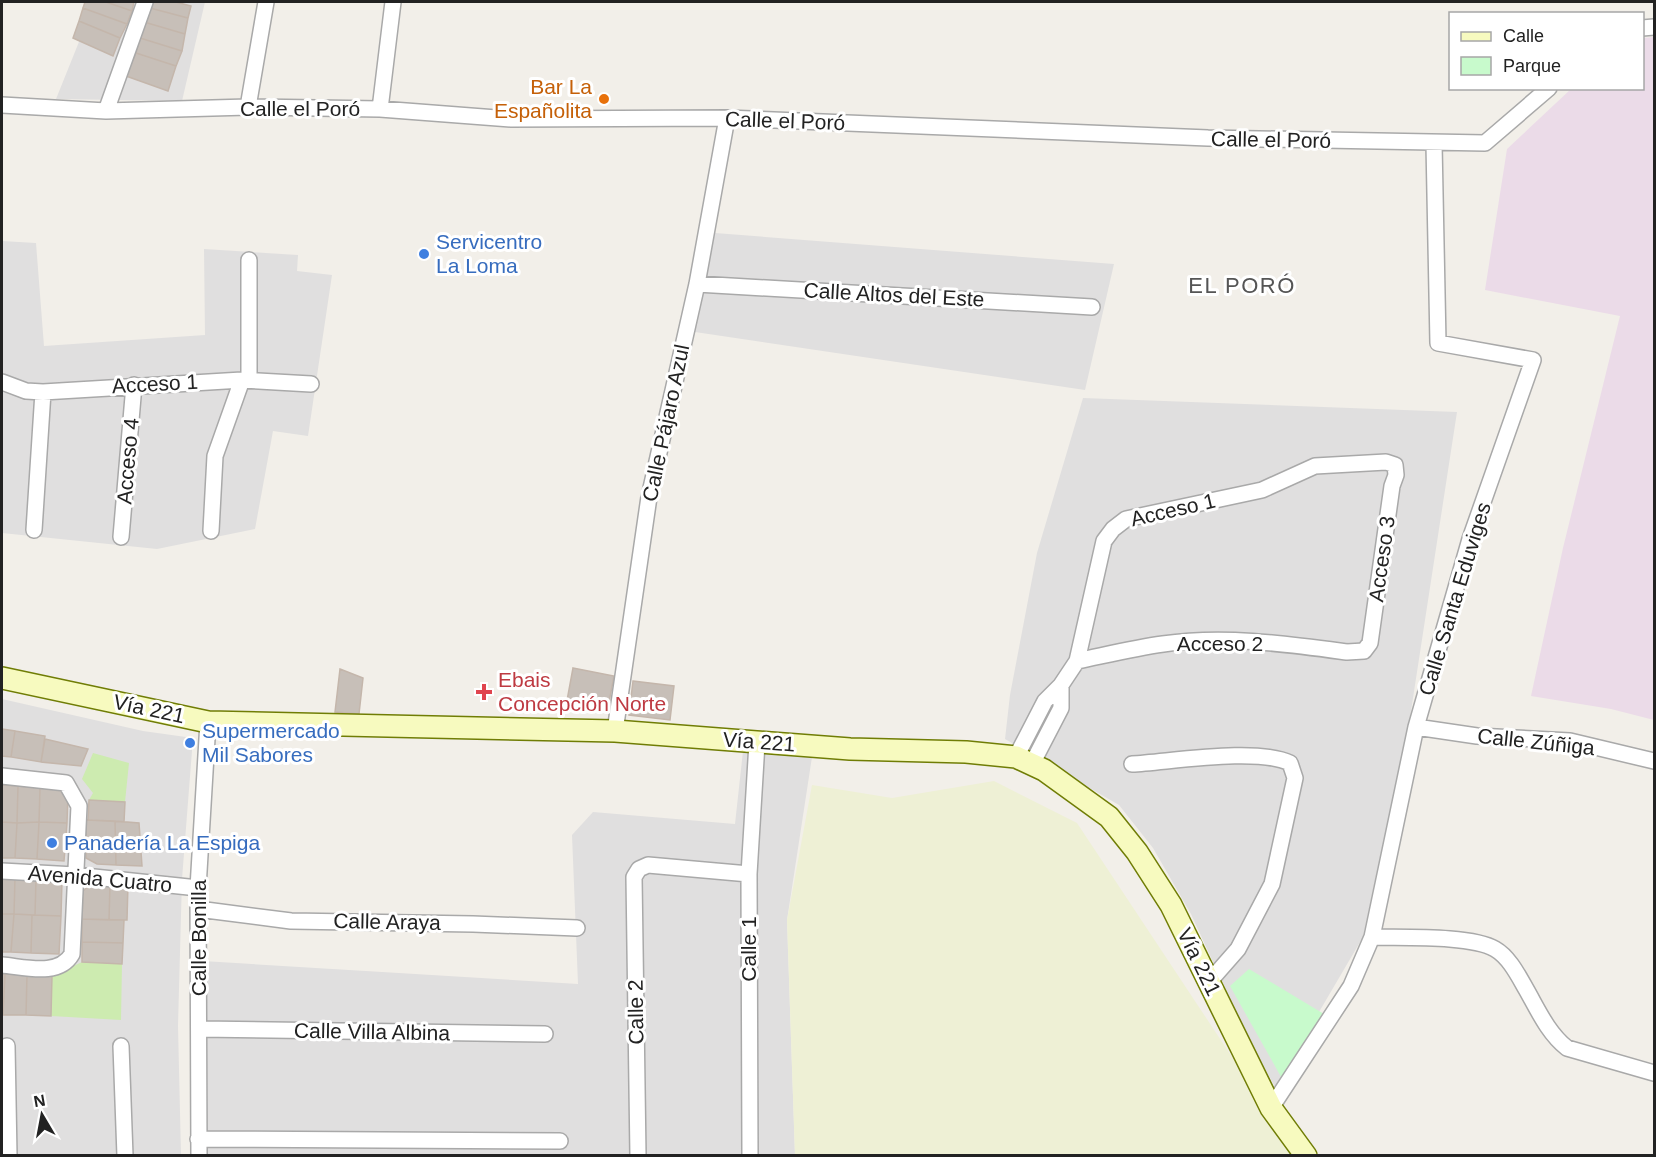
<svg xmlns="http://www.w3.org/2000/svg" width="1656" height="1157" viewBox="0 0 1656 1157" font-family="Arial,sans-serif">
<style>
.residential{fill:#e0dfdf}
.industrial{fill:#ebdbe8}
.farmland{fill:#eef0d5}
.grass{fill:#cdebb0}
.park{fill:#c8facc}
.building{fill:#c7bfb8;stroke:#c4b6ab;stroke-width:1.5}
.lines{fill:none;stroke-linecap:round;stroke-linejoin:round}
.street-casing{stroke:#a9a9a9;stroke-width:18}
.secondary-casing{stroke:#707d05;stroke-width:24}
.street{stroke:#fff;stroke-width:15}
.secondary{stroke:#f7fabf;stroke-width:21}
.food-dot{fill:#e8710a;stroke:#fff;stroke-width:2}
.shop-dot{fill:#3f7fe0;stroke:#fff;stroke-width:2}
.health-dot{fill:#e0444e;stroke:#fff;stroke-width:2}
.labels{text-anchor:middle;stroke-width:6;stroke-linejoin:round;paint-order:stroke}
.food-label{font-size:21px;fill:#c56008;stroke:#fff;text-anchor:end}
.street-label{font-size:21px;fill:#222;stroke:#fff}
.shop-label{font-size:21px;fill:#366cbe;stroke:#fff;text-anchor:start}
.health-label{font-size:21px;fill:#be3a42;stroke:#fff;text-anchor:start}
.neighbourhood-label{font-size:22px;letter-spacing:1.5px;fill:#555;stroke:#fff}
</style>
<rect width="100%" height="100%" fill="#f2efe9"/>
<path class="residential" d="M95,2H205L182,101L56,99Z
M715,233L1114,264L1085,390L695,332Z
M2,241L36,243L44,346L205,335L204,249L298,255L297,271L332,275L308,436L273,431L255,529L157,549L2,533Z
M1083,398L1457,412L1411,711L1363,937L1275,1087L1247,1036L1191,914L1153,848L1119,805L1005,739L1010,695L1037,553Z
M2,699L143,731L193,738L182,879L178,1026L181,1155L2,1156Z
M743,751L812,757L787,920L795,1155H208L203,961L578,984L572,835L593,812L735,824Z"/>
<path class="industrial" d="M1654,37V720L1611,709L1531,696L1563,548L1620,316L1485,290L1507,149L1571,89L1642,88L1643,38Z"/>
<path class="farmland" d="M994,781L1077,823L1297,1155L795,1156L787,920L812,785L892,798Z"/>
<path class="grass" d="M93,753L129,763L125,802L89,800L93,793L82,779Z
M82,962L122,964L121,1020L51,1016L52,976Z"/>
<path class="park" d="M1249,969L1324,1014L1285,1084L1230,986Z"/>
<path class="building" d="M85,2H106L132,11L127,24L83,8Z
M106,2H134L132,11Z
M152,2H176L191,6L188,18L150,8Z
M83,8L127,24L120,38L79,21Z
M150,8L188,18L185,34L144,22Z
M79,21L120,38L113,56L73,38Z
M144,22L185,34L182,51L140,38Z
M140,38L182,51L176,66L136,53Z
M136,53L176,66L168,91L126,76Z
M573,668L614,676L607,713L566,706Z
M340,669L363,678L359,714L335,712Z
M633,681L674,686L670,720L629,715Z
M2,729L15,731L11,757L2,756Z
M15,731L45,736L41,762L11,757Z
M45,739L88,749L81,766L41,762Z
M2,785L18,786L17,823L2,822Z
M18,786L40,788L39,822L17,823Z
M40,788L65,789L68,793L67,823L39,822Z
M89,800L125,802L124,822L88,820Z
M86,820L115,821L116,865L97,864L86,858Z
M115,821L139,823L142,866L116,865Z
M2,822L17,823L15,858H2Z
M39,822L37,859L15,858L17,823Z
M39,822L67,823L64,861L37,859Z
M2,878H15L14,914H2Z
M15,878L36,879L35,915L14,914Z
M36,879L62,880L61,916L35,915Z
M92,883L110,884L109,920L82,919L83,891Z
M110,884H128L127,920H109Z
M2,914H14L11,952H2Z
M14,914L32,915L31,953L11,952Z
M32,915L61,916L59,954L31,953Z
M82,919L124,920L123,943L82,942Z
M82,942L123,943L122,964L82,962Z
M2,974H5L3,1015H2Z
M5,974L27,975L26,1015H3Z
M27,975L52,976L51,1016L26,1015Z"/>
<g class="lines">
<g class="street-casing">
<path id="street" d="M1642,28L1654,27
M2,105L106,111L248,107L380,109L511,119L727,118L1208,138L1485,143L1549,88
M248,107L266,2
M380,109L393,2
M106,111L145,2
M249,260V380
M697,284L1092,307
M2,382L26,391L43,392L242,380L311,384
M34,530L43,392
M211,531L215,456L242,380
M121,537L134,385
M1416,727L1477,736L1570,741L1654,761
M615,731L649,497L697,284L727,118
M1016,757L1045,701L1061,685L1077,661L1104,541L1113,529L1126,519L1262,490L1315,466L1386,462L1395,465L1396,475L1392,486L1370,643L1364,651L1347,652C1287,644 1224,635 1163,644C1134,648 1106,655 1077,661
M1032,764L1061,708V685
M1132,764C1170,762 1257,747 1290,763L1295,778L1272,884L1238,949L1209,982
M2,776L66,783L79,806L72,954C59,977 25,967 2,965
M2,871L75,875L198,888
M198,909L291,921L473,924L577,928
M1372,937C1402,938 1471,935 1495,949C1509,957 1518,975 1526,989C1538,1010 1548,1033 1567,1048L1654,1073
M199,1029L545,1034
M7,1046L9,1156
M121,1046L125,1156
M1271,1108L1351,986L1372,937L1416,727L1470,539L1533,360L1438,343L1434,144
M198,1139L560,1141
M199,1156L198,888L208,722
M638,1156L634,877L639,869L648,865L749,874
M750,1156L749,874L757,743"/>
</g>
<g class="secondary-casing">
<path id="secondary" d="M2,678L208,722L615,731L850,749L966,752L1016,757L1044,770L1109,817L1137,852L1171,905L1271,1108L1306,1156"/>
</g>
<use href="#street" class="street"/>
<use href="#secondary" class="secondary"/>
</g>
<circle class="food-dot" cx="604" cy="99" r="6"/>
<g class="shop-dot">
<circle cx="424" cy="254" r="6"/>
<circle cx="190" cy="743" r="6"/>
<circle cx="52" cy="843" r="6"/>
</g>
<path class="health-dot" d="M481 683h6v6h6v6h-6v6h-6v-6h-6v-6h6z"/>
<g class="labels">
<g class="food-label">
<text x="592" y="94">Bar La<tspan x="592" dy="24">Españolita</tspan></text>
</g>
<g class="street-label">
<text x="300" y="116">Calle el Poró</text>
<text transform="translate(785 121) rotate(2)" y="7">Calle el Poró</text>
<text transform="translate(1271 140) rotate(1)" y="7">Calle el Poró</text>
<text transform="translate(894 295) rotate(3)" y="7">Calle Altos del Este</text>
<text transform="translate(155 384) rotate(-3)" y="7">Acceso 1</text>
<text transform="translate(666 423) rotate(-78)" y="7">Calle Pájaro Azul</text>
<text transform="translate(128 461) rotate(-85)" y="7">Acceso 4</text>
<text transform="translate(1173 510) rotate(-13)" y="7">Acceso 1</text>
<text transform="translate(1382 559) rotate(-82)" y="7">Acceso 3</text>
<text transform="translate(1455 599) rotate(-73)" y="7">Calle Santa Eduviges</text>
<text x="1220" y="651">Acceso 2</text>
<text transform="translate(149 709) rotate(12)" y="7">Vía 221</text>
<text transform="translate(759 742) rotate(4)" y="7">Vía 221</text>
<text transform="translate(1536 742) rotate(6)" y="7">Calle Zúñiga</text>
<text transform="translate(100 879) rotate(5)" y="7">Avenida Cuatro</text>
<text transform="translate(387 922) rotate(1)" y="7">Calle Araya</text>
<text transform="translate(199 938) rotate(-90)" y="7">Calle Bonilla</text>
<text transform="translate(749 949) rotate(-90)" y="7">Calle 1</text>
<text transform="translate(1199 962) rotate(64)" y="7">Vía 221</text>
<text transform="translate(636 1012) rotate(-91)" y="7">Calle 2</text>
<text transform="translate(372 1032) rotate(1)" y="7">Calle Villa Albina</text>
</g>
<g class="shop-label">
<text x="436" y="249">Servicentro<tspan x="436" dy="24">La Loma</tspan></text>
<text x="202" y="738">Supermercado<tspan x="202" dy="24">Mil Sabores</tspan></text>
<text x="64" y="850">Panadería La Espiga</text>
</g>
<g class="health-label">
<text x="498" y="687">Ebais<tspan x="498" dy="24">Concepción Norte</tspan></text>
</g>
<g class="neighbourhood-label">
<text x="1242" y="293">EL PORÓ</text>
</g>
</g>
<rect width="1656" height="1157" fill="none" stroke="#222222" stroke-width="6"/>
<rect x="1449" y="12" width="195" height="78" fill="#ffffff" stroke="#a7a7a7" stroke-width="1.5"/>
<rect x="1461" y="32" width="30" height="9" fill="#f7fabf" stroke="#a7a7a7" stroke-width="1.5"/>
<text x="1503" y="42" font-size="18" fill="#222222">Calle</text>
<rect x="1461" y="57" width="30" height="18" fill="#c8facc" stroke="#a7a7a7" stroke-width="1.5"/>
<text x="1503" y="72" font-size="18" fill="#222222">Parque</text>
<g transform="translate(42 1115) rotate(350)" stroke="#ffffff" stroke-width="4.5" paint-order="stroke">
<path d="M0-4.5L10 22L0 15L-10 22Z" fill="#222222"/>
<text y="-9" font-size="16" font-weight="bold" text-anchor="middle" fill="#222222">N</text>
</g>
</svg>
